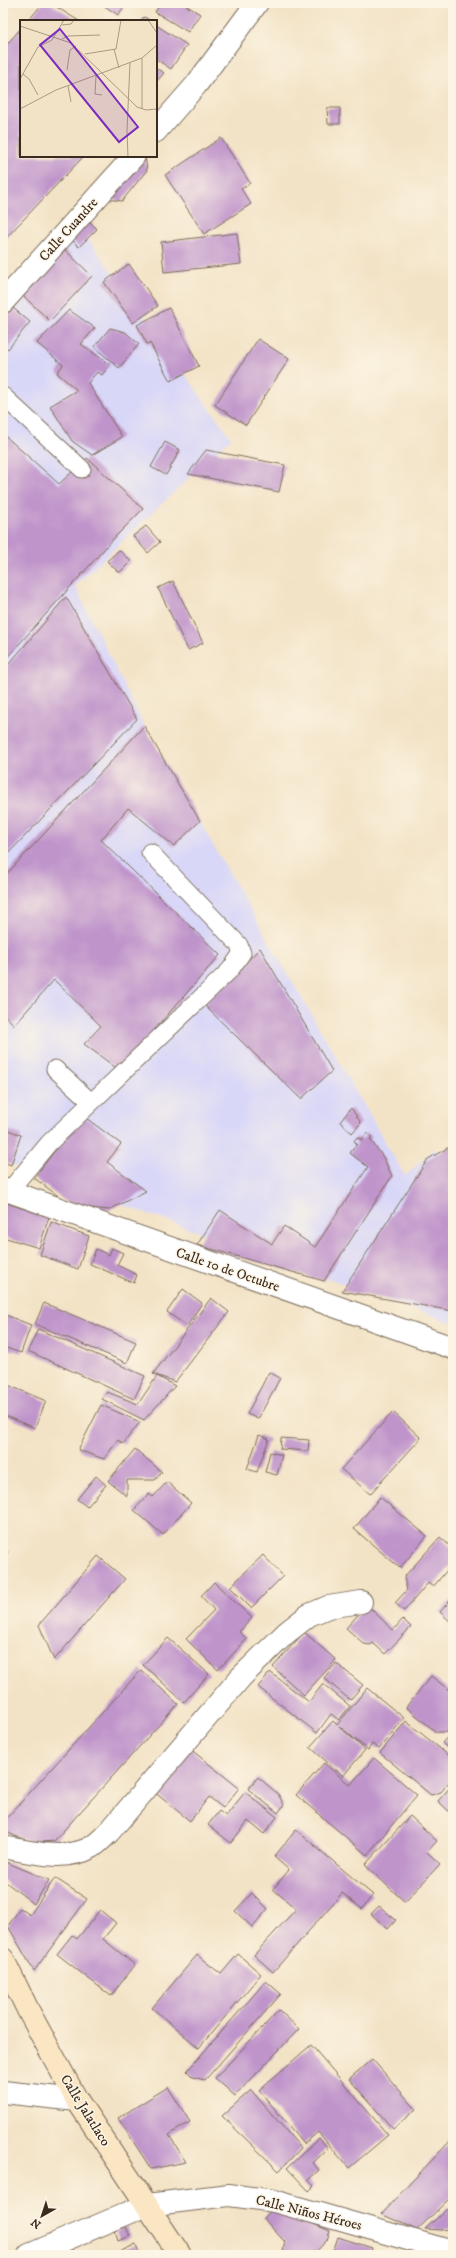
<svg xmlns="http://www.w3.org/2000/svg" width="456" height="2258" viewBox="0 0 456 2258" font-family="'IM FELL DW Pica',serif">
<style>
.built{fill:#d9d7f8}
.building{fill:#bf94cb}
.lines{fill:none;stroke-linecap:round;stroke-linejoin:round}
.lane-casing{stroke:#7b6b59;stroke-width:19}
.street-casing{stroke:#7b6b59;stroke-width:24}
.secondary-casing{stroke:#7b6b59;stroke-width:24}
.lane{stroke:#fff;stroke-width:17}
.street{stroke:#fff;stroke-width:22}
.secondary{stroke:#fbe6c4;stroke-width:22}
.labels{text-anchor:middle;stroke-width:3;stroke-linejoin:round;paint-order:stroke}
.street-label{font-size:14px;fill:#3b2a1e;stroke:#fcf5e5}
.inset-road{fill:none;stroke:#a99983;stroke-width:1}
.view{fill:#7b2cbf;fill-opacity:0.15;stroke:#7b2cbf;stroke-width:2}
.inset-edge{fill:none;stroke:#3b2a1e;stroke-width:2}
</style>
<rect width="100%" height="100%" fill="#fcf5e5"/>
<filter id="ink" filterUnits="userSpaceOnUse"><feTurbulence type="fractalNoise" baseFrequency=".025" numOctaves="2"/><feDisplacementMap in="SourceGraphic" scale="8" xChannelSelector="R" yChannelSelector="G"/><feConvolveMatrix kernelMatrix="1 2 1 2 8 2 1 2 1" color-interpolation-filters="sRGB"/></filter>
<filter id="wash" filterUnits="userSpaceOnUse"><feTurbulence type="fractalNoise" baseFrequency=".012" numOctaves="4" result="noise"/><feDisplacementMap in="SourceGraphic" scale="16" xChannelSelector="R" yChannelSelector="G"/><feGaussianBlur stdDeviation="0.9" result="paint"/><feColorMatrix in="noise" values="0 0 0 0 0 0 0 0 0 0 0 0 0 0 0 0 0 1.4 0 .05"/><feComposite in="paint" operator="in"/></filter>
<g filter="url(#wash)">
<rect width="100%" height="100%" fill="#f3e3c6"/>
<path class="built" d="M78,225L231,438L75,586L144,726L405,1176L435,1149L453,1161V1323L3,1162V304Z"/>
<g id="blocks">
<path class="building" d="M43,3H50L79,21H28Z
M100,3H127L118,15Z
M161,3H182L200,14L188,32L155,12Z
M144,17L151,21H141Z
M156,25L187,45L171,69L156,59Z
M21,28V156H84L3,241V49Z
M156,68L164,73L156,82Z
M327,108H340V124H328Z
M221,138L250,183L241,189L251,204L204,234L165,175Z
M138,156H145L147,170L122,201L106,199Z
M86,218L97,229L79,247L68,236Z
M237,233L241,264L164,272L161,242Z
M60,245L92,276L50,321L17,290Z
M129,264L158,306L133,323L104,282Z
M7,303L30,322L8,349L3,345V308Z
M169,308L199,366L170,381L150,343L147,344L137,325Z
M69,310L95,328L81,344L110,365L102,375L97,372L88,383L122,437L92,455L72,441L50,406L77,390L57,373L63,365L37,343Z
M110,328L125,332L139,344L119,368L94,347Z
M258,339L289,359L246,425L215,405Z
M3,434L59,484L87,458L143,509L116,536L3,662Z
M165,442L180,450L166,475L151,467Z
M206,450L285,465L279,492L188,474Z
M146,526L160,542L148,553L133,536Z
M119,550L131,561L119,573L107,561Z
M173,581L203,643L188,650L158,588Z
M66,597L137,719L3,859V671Z
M144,726L200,821L174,846L128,808L101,840L220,955L119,1070L84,1044L101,1026L54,980L14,1025L3,1013V878Z
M260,948L332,1071L301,1099L204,1005Z
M351,1108L361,1123L352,1133L340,1122Z
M82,1115L121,1144L107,1162L146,1191L109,1210L72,1206L34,1178Z
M3,1128L21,1135L11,1165L3,1162Z
M367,1133L372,1137L370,1139L383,1157L392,1176L324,1281L197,1245L220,1210L272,1244L284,1226L315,1247L368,1167L350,1153L357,1144L354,1141L357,1137L362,1140Z
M453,1145V1311L342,1291L428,1159Z
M3,1202L49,1217L39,1248L3,1237Z
M51,1222L89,1236L78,1269L40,1255Z
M112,1248L123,1253L117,1265L137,1275L134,1283L90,1264L96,1249L109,1255Z
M183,1289L202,1303L187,1326L167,1312Z
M211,1298L229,1312L175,1382L153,1374Z
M44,1303L136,1342L127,1363L35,1324Z
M3,1314L31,1325L21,1353L3,1347Z
M38,1329L145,1376L134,1399L28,1351Z
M269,1372L280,1378L258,1419L247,1414Z
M157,1376L175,1386L144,1420L102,1399L107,1392L138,1404Z
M3,1383L46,1401L35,1428L3,1415Z
M101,1405L140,1422L123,1444L118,1440L104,1459L78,1450Z
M393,1412L421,1438L370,1494L341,1469Z
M259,1435L269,1439L257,1472L247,1469Z
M281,1438L309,1440L308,1451L280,1449Z
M135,1449L162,1472L155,1480H127V1496L108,1481Z
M270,1452L282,1455L277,1475L265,1472Z
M96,1476L106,1485L87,1507L77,1499Z
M167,1482L191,1503L163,1535L134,1510L149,1494L153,1497Z
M380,1497L427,1536L400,1568L354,1529Z
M440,1537L453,1549V1563L433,1587L428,1583L404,1611L395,1603L407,1590L404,1577Z
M3,1547L8,1552L3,1557Z
M263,1555L283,1576L251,1608L230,1587Z
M98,1556L125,1579L54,1660L39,1625Z
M214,1582L252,1618L239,1632L247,1639L218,1670L186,1639L214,1610L201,1596Z
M453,1597V1624L440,1612Z
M367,1605L393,1630L403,1619L411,1627L385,1654L373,1643L370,1645L364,1644L346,1628Z
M304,1632L336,1660L304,1695L273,1667Z
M168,1638L209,1674L184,1702L143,1665Z
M336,1663L363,1685L350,1700L324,1678Z
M141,1670L178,1704L54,1841L32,1843L3,1831V1822Z
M270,1672L309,1702L323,1684L350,1706L339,1720L331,1714L317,1733L258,1687Z
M431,1676L453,1693V1726L448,1732H436L406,1707Z
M367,1688L404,1718L379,1749L372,1744L368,1750L339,1726L365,1750L343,1776L310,1747L333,1721L337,1725Z
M406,1721L453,1759L451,1763L453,1777L441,1792L431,1795L380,1753Z
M453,1731V1753L442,1743Z
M189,1748L239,1788L223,1808L209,1797L190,1821L153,1791Z
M374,1758L417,1795L367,1855L296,1795L324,1763L350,1785Z
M258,1777L278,1794L284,1805L278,1813L248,1789Z
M453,1784V1815L438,1801Z
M245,1792L277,1817L264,1834L248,1821L231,1843L208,1825L219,1811L226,1816Z
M410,1816L437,1841L427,1852L440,1864L405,1902L365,1865Z
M296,1830L373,1895L362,1909L342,1893L273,1972L254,1955L296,1909L273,1889L289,1870L274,1857Z
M3,1861L49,1880L34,1904L3,1880Z
M55,1878L87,1899L34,1971L8,1926L20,1908L30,1915Z
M252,1893L268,1909L252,1927L235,1911Z
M379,1906L396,1920L388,1929L371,1914Z
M100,1910L116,1923L103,1939L135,1965L111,1996L57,1954L72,1935L77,1939Z
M238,1954L261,1974L199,2048L152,2008L197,1955L221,1974Z
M266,1981L281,1994L205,2080L193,2077L187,2071Z
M279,2010L299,2029L235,2096L215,2078Z
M311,2045L388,2135L349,2168L318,2132L304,2144L259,2090Z
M372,2059L416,2109L393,2129L349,2079Z
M168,2087L190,2122L169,2135L186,2162L151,2169L118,2118Z
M251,2090L301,2148L279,2171L222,2116Z
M319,2138L328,2148L313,2163L319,2170L308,2180L314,2186L309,2191L287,2168Z
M453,2138V2195L417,2230L381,2214Z
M273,2207L330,2231L327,2240L313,2255H289L283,2250L285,2242L263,2218Z
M447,2209L453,2214V2228L442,2230L425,2229Z
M126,2227L130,2236L118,2241L115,2231Z
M338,2237L372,2248L370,2255H332Z
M67,2243L76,2255H59L56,2251Z
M136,2244L141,2255H113Z"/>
</g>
</g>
<g filter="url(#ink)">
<use href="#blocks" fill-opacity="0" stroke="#7b6b59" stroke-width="1"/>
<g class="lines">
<g class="lane-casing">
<path id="lane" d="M3,396L82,469
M55,1069L91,1102
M9,1191L49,1143L230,970L242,953L239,945L150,852"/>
</g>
<g class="street-casing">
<path id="street" d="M156,131L196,85L257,3
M3,302L134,156
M3,1189L453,1348
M3,1847C31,1852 65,1862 92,1847C98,1843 104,1837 109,1832L241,1677L286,1633L309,1615L328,1607L361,1602
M3,2092L77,2100
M29,2255L147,2205L229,2195L274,2201L453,2252"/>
</g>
<g class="secondary-casing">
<path id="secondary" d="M3,1959L29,2012L77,2100L180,2255"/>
</g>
<use href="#lane" class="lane"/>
<use href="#street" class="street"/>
<use href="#secondary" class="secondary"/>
</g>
</g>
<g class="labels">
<g class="street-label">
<text transform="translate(68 229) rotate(-48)" y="5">Calle Cuandre</text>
<text transform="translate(228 1269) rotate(19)" y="5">Calle 10 de Octubre</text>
<text transform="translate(86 2110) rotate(58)" y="5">Calle Jalatlaco</text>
<text transform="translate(309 2212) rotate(14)" y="5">Calle Niños Héroes</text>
</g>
</g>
<g transform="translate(20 20)">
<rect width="137" height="137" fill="#f3e3c6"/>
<path class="inset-road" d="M128,0L137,13M42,5L51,4L54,0M0,6L51,23L117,87L126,90L137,89M42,19L48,16L80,15M94,29L99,48M65,34L96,29L101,0M47,50L50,30L56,26M3,54L9,59L18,75M76,56L75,74L82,75M0,59L18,27L32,20L44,0M48,66L51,82M0,89L36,70L122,38L137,25M122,89V38M108,137L107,110L110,43"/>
<path class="view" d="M40,9L118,107L99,122L20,25Z"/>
<rect width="137" height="137" class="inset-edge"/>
</g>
<rect width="456" height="2258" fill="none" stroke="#fcf5e5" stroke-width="16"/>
<g transform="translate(42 2216) rotate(219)" stroke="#fcf5e5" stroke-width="3" paint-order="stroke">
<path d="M0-3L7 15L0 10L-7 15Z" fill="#3b2a1e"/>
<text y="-6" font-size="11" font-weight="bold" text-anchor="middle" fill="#3b2a1e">N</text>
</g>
</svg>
